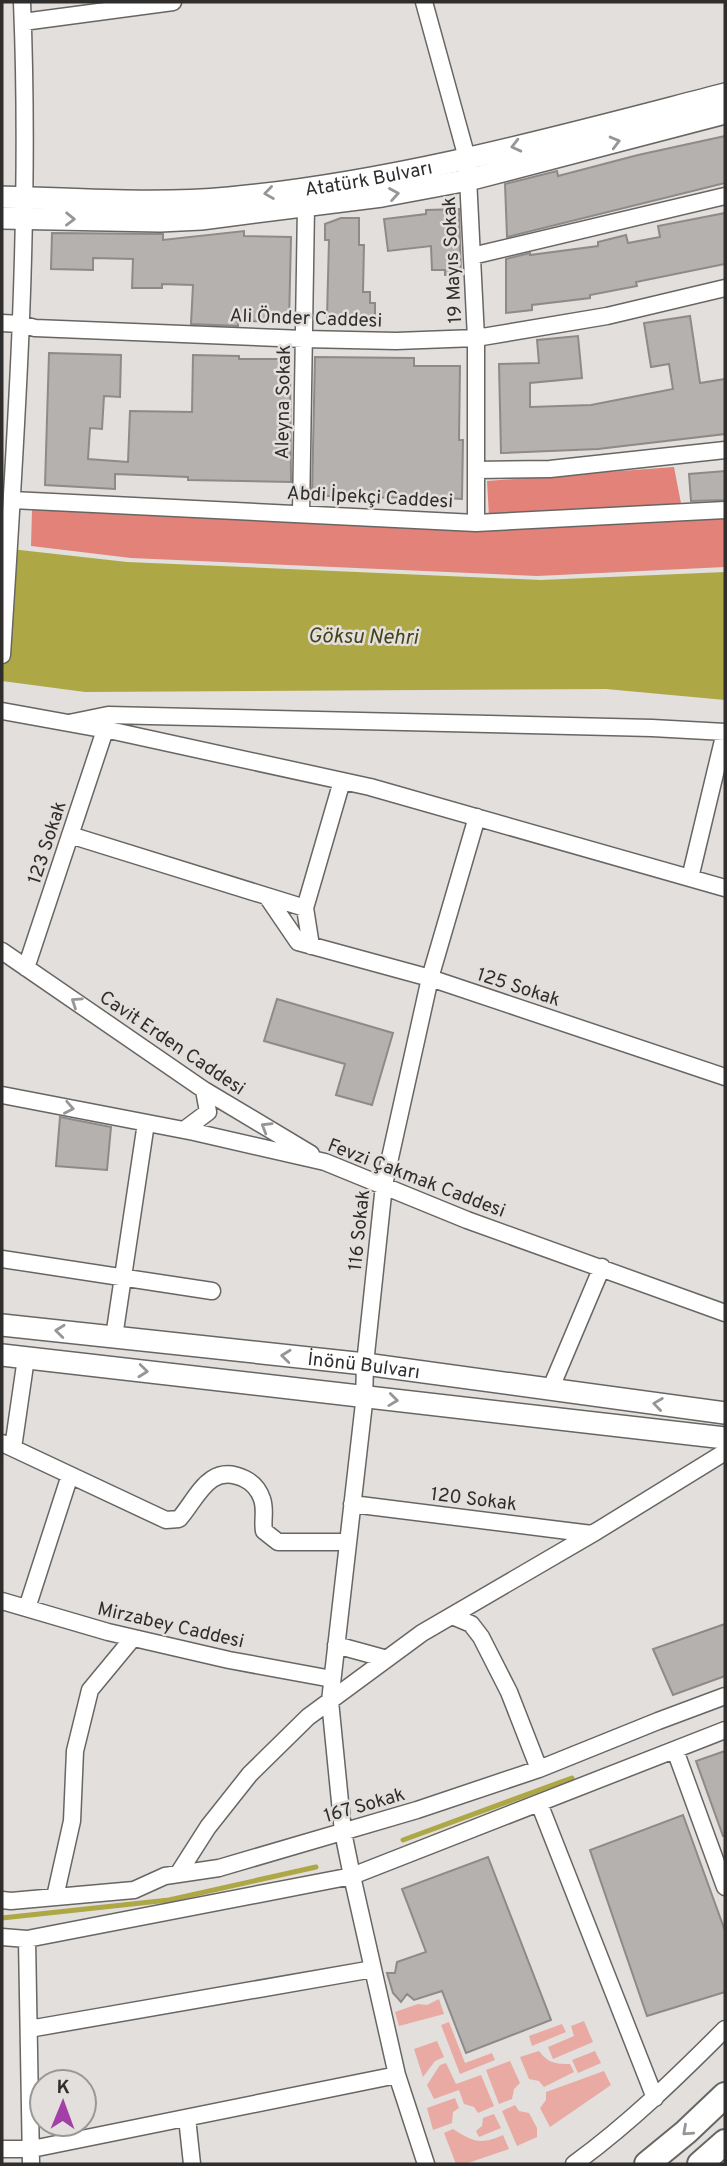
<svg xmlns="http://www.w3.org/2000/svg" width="727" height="2166" viewBox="0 0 727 2166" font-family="Overpass,sans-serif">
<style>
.green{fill:#e9aaa3}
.forest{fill:#e38279}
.water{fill:#ada845}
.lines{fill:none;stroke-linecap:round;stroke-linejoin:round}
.stream{stroke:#ada845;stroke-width:5}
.building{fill:#b4b1af;stroke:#8e8a89;stroke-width:2}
.minor-casing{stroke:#686663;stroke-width:19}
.major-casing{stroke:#686663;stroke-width:24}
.highway-casing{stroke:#686663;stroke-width:28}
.minor{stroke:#fff;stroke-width:16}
.major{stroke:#fff;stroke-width:21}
.highway{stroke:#fff;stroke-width:24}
.oneway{stroke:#979696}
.labels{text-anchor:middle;stroke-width:5;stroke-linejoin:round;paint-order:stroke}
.street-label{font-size:19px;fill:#2f2e2d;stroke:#e2dfdc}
.water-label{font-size:21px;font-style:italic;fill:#46441b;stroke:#e2dfdc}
</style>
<rect width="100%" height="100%" fill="#e2dfdc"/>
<path class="green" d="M439,1999L444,2014L399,2026L395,2012L418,2004L427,2005Z
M584,2021L593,2042L553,2059L548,2047L574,2036L571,2026Z
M449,2022L465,2063L492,2053L495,2060L460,2074L441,2025Z
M562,2024L566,2032L532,2046L529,2036Z
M437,2041L444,2057L435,2061L423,2077L414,2049Z
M539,2051C548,2063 555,2064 570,2064L574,2072L544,2087L539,2081L529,2079L520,2057Z
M595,2051L601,2063L578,2073L572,2060Z
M510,2061L520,2083L514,2089L512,2099L499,2104L486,2070Z
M446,2063L456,2084L481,2075L494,2106L478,2113L474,2107L464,2104L459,2090L434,2099L427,2085L440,2065Z
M604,2071L611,2085L550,2127L540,2108L546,2100V2092Z
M455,2098L459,2108L453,2112L452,2123L433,2130L427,2108Z
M515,2105L519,2111L529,2113L537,2128V2137L517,2146L502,2111Z
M494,2114L501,2128L479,2137L476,2131L482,2126L483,2118Z
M453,2129C474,2142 480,2145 503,2135L509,2149L465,2164H456L444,2133Z"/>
<path class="forest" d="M674,467L684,519L725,517V567L537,576L131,558L31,546L32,510L489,517L487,481Z"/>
<path class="water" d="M2,548L127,562L541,580L725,572V700L606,689L85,692L2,681Z"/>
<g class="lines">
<path class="stream" d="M403,1840L572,1778
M2,1918L169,1900L316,1867"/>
</g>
<path class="building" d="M725,136V183L507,237L505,184L557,171L558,176L638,155Z
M459,209L461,274L445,275V270H432L431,246L388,251L384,219L426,214V210Z
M725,213V264L636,282L637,286L590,295V298L532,305V310L506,313V259L530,253V255L598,246V242L626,235L628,243L660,237L658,226Z
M341,218H359V245H364L363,292H370V303H375V321H334L327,317L329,240H325V224Z
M244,231V236L291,237L289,322L238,321V326L191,324L193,285L162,284V288H132L133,259L93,258V270L51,269L52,233L163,234V240Z
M690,316L700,383L725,379V434L598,449L501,453L499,364L539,363L537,340L578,336L582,378L530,383V407L591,405L673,389L669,364L651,367L644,323Z
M49,353L121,355L120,397L104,396L102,429L90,428L88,459L128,462L130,411L192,412L193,355L239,356V359H290L291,482L188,480V477L115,474V489L45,485Z
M315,357L414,358V366H460L459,440H463L462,499L425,497L359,498L312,495Z
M725,471V500L691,501L689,474Z
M277,999L393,1033L372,1105L336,1095L345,1064L264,1041Z
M60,1117L111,1127L107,1170L56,1166Z
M725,1624V1676L673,1695L653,1649Z
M725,1751V1836H723L696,1761Z
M683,1815L725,1931V1992L647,2016L590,1850Z
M488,1857L551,2020L466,2053L442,1991L414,2000L407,1994L401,2002L393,1993L387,1973H395L397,1962L426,1952L402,1889Z"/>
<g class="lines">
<g class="minor-casing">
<path id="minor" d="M424,2L467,158L476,338V523
M23,22L173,2
M472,256L725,196
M2,323L20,324L35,328L304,339L396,341L476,338L607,316L725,288
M476,470L550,469L725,450
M12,500L476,523L725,510
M301,514L306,206
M2,655C16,438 31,219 22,2
M2,711L118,732L370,787L725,888
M69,723L108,715L652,728L725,732L690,878
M70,835L305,908
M268,898L298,942L430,978L725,1077
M311,946L305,908L342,781
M2,951L204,1090L311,1154
M26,968L105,730
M2,1095L194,1132L325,1162L467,1220L725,1313
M184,1130L208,1112L204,1090
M2,1259L212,1291
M114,1337L146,1123
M550,1390L602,1267
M2,1443L166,1520L179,1519C197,1499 209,1461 245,1479C253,1483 259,1490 262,1499C266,1510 262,1520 264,1531L278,1542H348
M13,1448L26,1358
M352,1504L592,1534
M2,1601L108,1632L229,1660L332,1679
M27,1608L70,1475
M452,1616L471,1624L481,1637L509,1692L539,1769
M336,1645L387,1659
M675,1750L725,1887
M539,1803L655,2098
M178,1874L208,1827L250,1774L308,1717L422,1633L597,1531L725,1452
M55,1897L72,1821L75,1751L90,1690L133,1638
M2,1900L11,1901L134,1890L165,1876L219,1868L417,1810L539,1769L658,1721L725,1696
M2,1937L27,1939L352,1876L725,1730
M27,1939L31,2164
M29,2029L373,1969
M187,2118L192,2164
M2,2149H32L397,2075
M426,2164L397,2075L352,1876L343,1832L330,1701L364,1403L365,1364L384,1185L430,978L477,817
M574,2164C629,2124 677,2077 725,2029"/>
</g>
<g class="major-casing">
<g id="major">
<path id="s1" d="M2,197C77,199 154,205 229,198C398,182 562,136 725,94"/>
<path d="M2,218L160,221L201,219L382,196L468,180L725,113"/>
<path id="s2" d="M2,1325L365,1364L725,1413"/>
<path d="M2,1355L725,1438"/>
</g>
</g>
<g class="highway-casing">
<path id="highway" d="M647,2164L686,2132L725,2095
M700,2164L725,2142"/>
</g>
<use href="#minor" class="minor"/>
<use href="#major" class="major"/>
<use href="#highway" class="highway"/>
</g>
<defs><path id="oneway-chevron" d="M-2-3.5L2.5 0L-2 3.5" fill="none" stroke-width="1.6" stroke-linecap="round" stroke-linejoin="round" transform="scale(1.75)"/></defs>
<g class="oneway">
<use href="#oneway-chevron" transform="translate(615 142) rotate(-15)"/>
<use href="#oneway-chevron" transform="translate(516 146) rotate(166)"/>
<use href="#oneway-chevron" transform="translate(269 193) rotate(172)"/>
<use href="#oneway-chevron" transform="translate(394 194) rotate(-10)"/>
<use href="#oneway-chevron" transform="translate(70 219) rotate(1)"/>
<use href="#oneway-chevron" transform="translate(76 1002) rotate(-146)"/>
<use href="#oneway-chevron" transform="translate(69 1108) rotate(11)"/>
<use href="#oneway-chevron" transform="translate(266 1127) rotate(-149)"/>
<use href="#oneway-chevron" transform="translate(60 1331) rotate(-174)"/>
<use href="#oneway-chevron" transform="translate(286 1356) rotate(-174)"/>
<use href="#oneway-chevron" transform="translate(143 1371) rotate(6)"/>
<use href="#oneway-chevron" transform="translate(393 1400) rotate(7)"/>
<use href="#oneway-chevron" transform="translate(658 1404) rotate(-172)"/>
<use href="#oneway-chevron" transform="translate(687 2131) rotate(138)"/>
</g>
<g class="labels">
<g class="street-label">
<text dy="7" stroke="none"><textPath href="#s1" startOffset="368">Atatürk Bulvarı</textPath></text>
<text transform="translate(451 260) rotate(-93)" y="7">19 Mayıs Sokak</text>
<text transform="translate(306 317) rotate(2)" y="7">Ali Önder Caddesi</text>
<text transform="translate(282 402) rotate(-89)" y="7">Aleyna Sokak</text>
<text transform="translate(370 496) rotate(3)" y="7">Abdi İpekçi Caddesi</text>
<text transform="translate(46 842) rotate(-72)" y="7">123 Sokak</text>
<text transform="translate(519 986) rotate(18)" y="7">125 Sokak</text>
<text transform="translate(173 1042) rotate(34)" y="7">Cavit Erden Caddesi</text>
<text transform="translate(417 1177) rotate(21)" y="7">Fevzi Çakmak Caddesi</text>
<text transform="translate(358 1230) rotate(-84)" y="7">116 Sokak</text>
<text dy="7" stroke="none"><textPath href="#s2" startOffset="364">İnönü Bulvarı</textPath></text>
<text transform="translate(474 1498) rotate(7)" y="7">120 Sokak</text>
<text transform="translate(171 1624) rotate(13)" y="7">Mirzabey Caddesi</text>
<text transform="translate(364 1804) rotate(-16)" y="7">167 Sokak</text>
</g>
<g class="water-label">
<text transform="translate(363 636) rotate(1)" y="7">Göksu Nehri</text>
</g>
</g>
<rect width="727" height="2166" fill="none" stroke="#2f2e2d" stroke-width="7"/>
<g transform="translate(63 2103) rotate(1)"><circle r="33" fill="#e2dfdc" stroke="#9a9896" stroke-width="2"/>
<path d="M0-5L12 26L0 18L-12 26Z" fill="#a240a7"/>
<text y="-10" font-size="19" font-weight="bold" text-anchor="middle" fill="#2f2e2d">K</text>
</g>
</svg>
